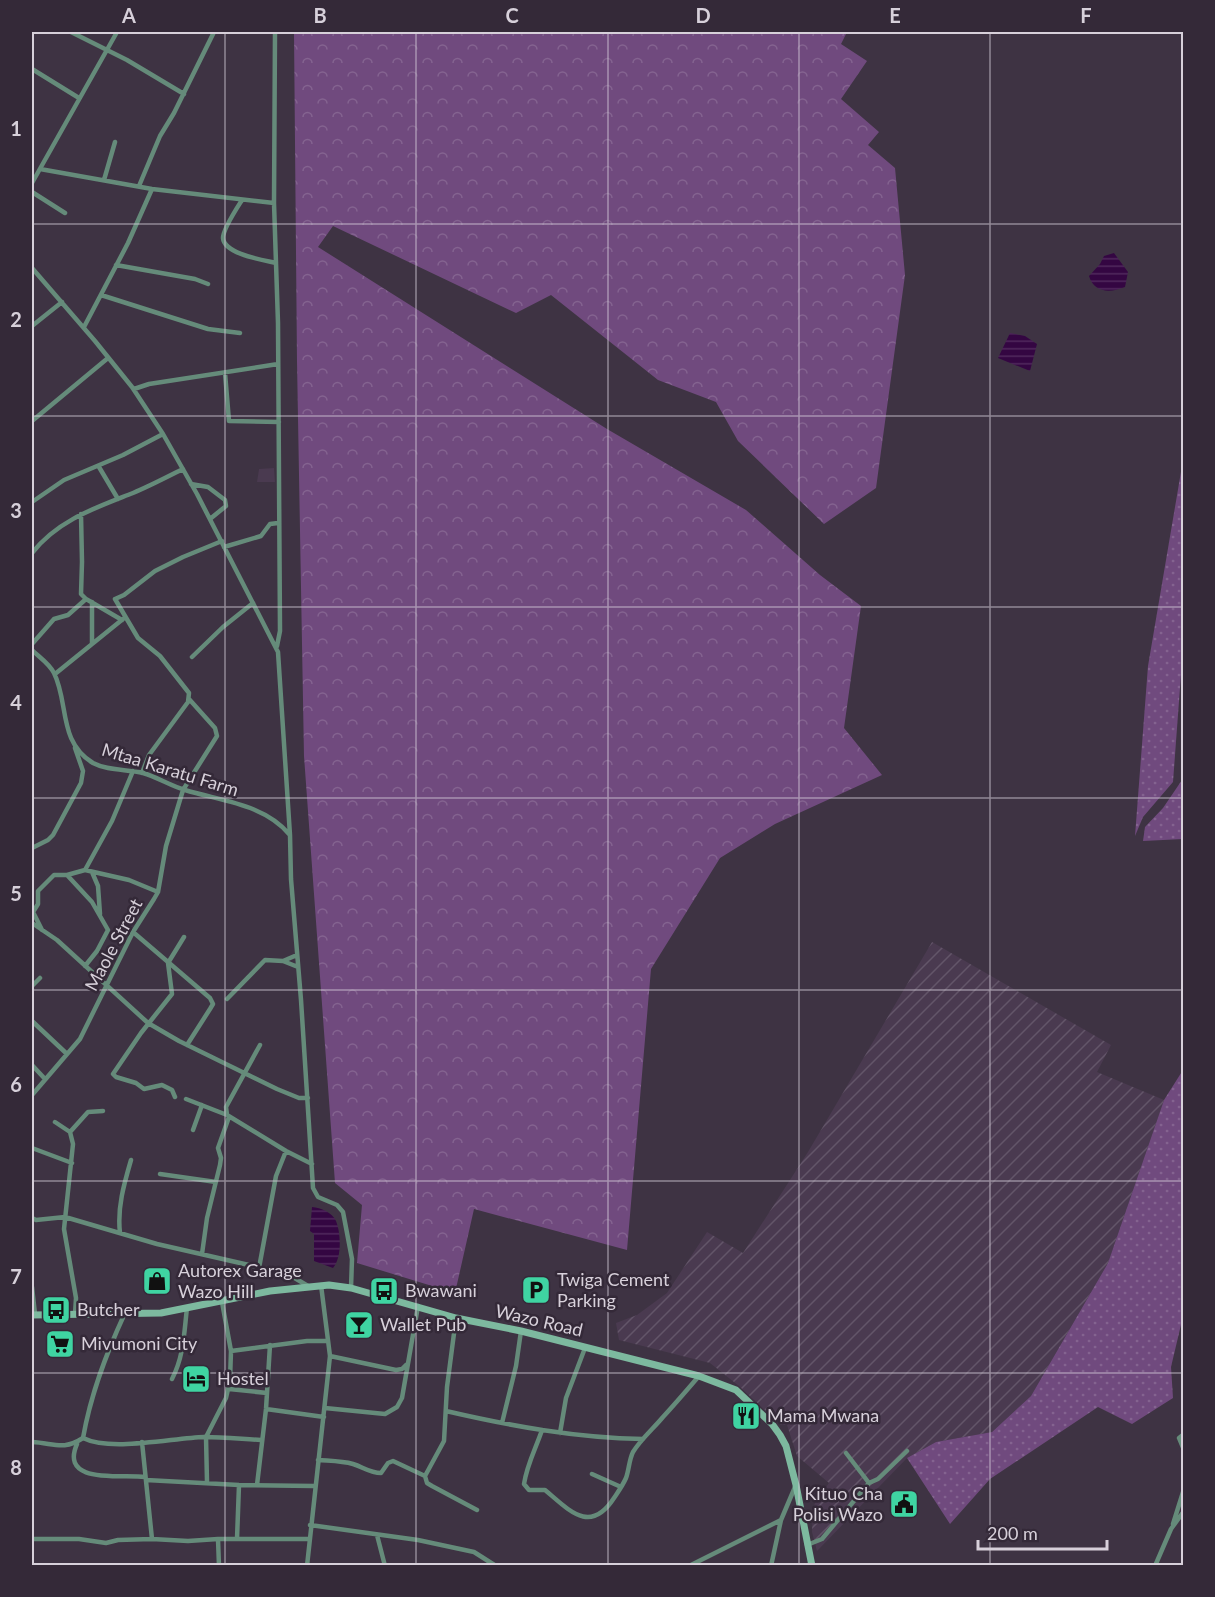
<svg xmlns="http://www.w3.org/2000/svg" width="1215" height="1597" viewBox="0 0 1215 1597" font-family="Lato,sans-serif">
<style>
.built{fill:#4a3a50}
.industrial{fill:url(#industrial-furrows)}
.grass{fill:url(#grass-dots)}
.forest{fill:url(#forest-crowns)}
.water{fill:url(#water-rules)}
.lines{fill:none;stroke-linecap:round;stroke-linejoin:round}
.street{stroke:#658b7a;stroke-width:4.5}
.secondary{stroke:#7db99f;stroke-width:7}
.grid{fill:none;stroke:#d7d0da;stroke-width:1.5;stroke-opacity:0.55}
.labels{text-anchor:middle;stroke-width:5;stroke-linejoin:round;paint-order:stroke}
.street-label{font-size:18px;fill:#d7d0da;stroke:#342938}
.poi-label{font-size:18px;fill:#d7d0da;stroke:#342938;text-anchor:start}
.neatline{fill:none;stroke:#d7d0da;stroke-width:2}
.grid-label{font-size:20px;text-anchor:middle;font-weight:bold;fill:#d7d0da}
</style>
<defs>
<pattern id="industrial-furrows" width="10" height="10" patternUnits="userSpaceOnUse" patternTransform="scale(1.5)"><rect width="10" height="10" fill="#4a3a50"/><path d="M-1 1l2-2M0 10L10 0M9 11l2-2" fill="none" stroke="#635569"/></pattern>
<pattern id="grass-dots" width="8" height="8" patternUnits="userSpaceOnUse" patternTransform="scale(1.5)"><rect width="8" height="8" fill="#704a7e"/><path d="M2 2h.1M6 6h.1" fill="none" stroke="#846390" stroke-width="1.8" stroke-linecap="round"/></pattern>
<pattern id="forest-crowns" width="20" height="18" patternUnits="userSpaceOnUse" patternTransform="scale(1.5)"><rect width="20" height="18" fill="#704a7e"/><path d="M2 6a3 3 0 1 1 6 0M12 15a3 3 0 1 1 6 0" fill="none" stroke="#846390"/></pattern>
<pattern id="water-rules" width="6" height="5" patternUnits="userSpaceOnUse" patternTransform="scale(1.5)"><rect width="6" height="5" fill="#340642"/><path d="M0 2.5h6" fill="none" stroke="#51295d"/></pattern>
</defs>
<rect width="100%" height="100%" fill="#3e3343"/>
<path class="built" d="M274,468L275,482H257L259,469Z"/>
<path class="industrial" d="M932,942L1111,1045L1097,1072L1164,1100L1108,1263L1031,1396L992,1432L936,1442L907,1458L817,1551L812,1532L813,1509L815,1503L829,1483L797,1456L787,1425H781L739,1386L710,1363L619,1340L616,1323L637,1315L667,1293L707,1232L743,1253L808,1152Z"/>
<path class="grass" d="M1183,460L1184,634L1173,782L1143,817L1135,836L1148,666Z
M1183,764V839L1143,841L1145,827L1163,808L1182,780Z
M1183,1070L1184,1312L1171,1367L1173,1398L1132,1424L1098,1407L990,1479L950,1524L907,1458L936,1442L992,1432L1031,1396L1108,1263L1164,1100Z"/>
<path class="forest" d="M294,32H847L841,44L867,61L841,99L879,132L868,145L895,168L905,275L876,488L824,524L738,441L716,402L658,380L551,295L516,313L333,226L318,247L607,429L746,510L820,575L861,606L844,728L882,775L775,824L720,858L651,969L627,1250L474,1209L455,1293L357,1263L362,1205L335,1183L304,756L297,361Z"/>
<path class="water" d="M1114,253L1128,272L1125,287C1110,293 1094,293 1089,276L1100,264L1104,256Z
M1010,333L1025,336L1037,344L1030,371L998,358Z
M312,1207C321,1208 332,1212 336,1221C341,1233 342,1258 333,1268L314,1261V1234L310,1231Z"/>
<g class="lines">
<path class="street" d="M71,32L127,60L184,94
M275,32L274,203L278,323L280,631L277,646
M32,69L79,98
M40,169L152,189L274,203
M104,180L115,142
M32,183L117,32
M139,186L160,136L174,113L214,32
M32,192L65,213
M242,200C237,208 223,229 223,238C224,254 263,260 276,263
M116,265L195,279L208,284
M32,268L95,341L132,387L163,434L197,494L278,652L290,835L291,879L301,1000L313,1188L318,1197L337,1205L343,1212L352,1259L351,1288
M101,295L208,329L240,333
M32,326L62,302
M84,327L128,243L152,189
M225,373L229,421L279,422
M134,389L149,384L278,364
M32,421L108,358
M99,467L118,499
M191,484L208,487L225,500L226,506L210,519
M32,502L64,480L123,455L163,434
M81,514L82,562L81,594L86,599L122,620
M224,547L261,536L270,524L278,523
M32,553C58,520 95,508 133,493C150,486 167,477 183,469
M92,602V644
M32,644L54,619L68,615L86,599
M32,650C39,657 49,663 54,673C69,703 58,742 93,763C108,771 127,769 143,773C157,777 171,786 185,790C221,801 264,804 289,834
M192,657L223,627L253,603
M55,674L123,619
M142,773L149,755L188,702L189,693L160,656L138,638L115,599L124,595L155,571L183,557L222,541
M32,848L48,840L53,835L81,783L83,771L75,748
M85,870L112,821L133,771
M92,872L98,886L100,914
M32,923L57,940L148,1023L179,1041L277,1089L299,1098H308
M42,930L33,912L38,904V891L54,875H67
M133,932L210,998L213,1004L210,1009L187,1045
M283,961L297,955
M85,966L97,951L108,930L92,902L67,875L85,870L129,880L158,892
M32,986L40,978
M227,999L265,960L283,961L298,967
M32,1021L67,1054
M260,1045L226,1107L227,1115L286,1151L312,1164
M32,1065L45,1079
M32,1095L80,1039L133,932L154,899L158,892L166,846L183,790L217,736L215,728L189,699
M175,1097L172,1090L162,1085L144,1089L136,1083L116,1077L113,1074L141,1033L172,994L168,963L184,937
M186,1099L227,1115
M55,1122L70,1132L73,1144L64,1229L76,1298L75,1314
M193,1130L202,1105
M70,1132L88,1112L103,1111
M32,1148L72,1163
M160,1174L216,1182
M32,1218L36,1220L65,1217L157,1244L288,1274L308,1286
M120,1233C117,1208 124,1184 131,1160
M202,1254L207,1218L220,1165L221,1158L218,1148L229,1117
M259,1268L276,1176L286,1151
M32,1287L35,1314
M456,1318L447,1387L444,1441L425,1476L427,1483L432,1486L477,1510
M231,1351L307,1341H328
M330,1356L396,1370L402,1369L406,1365
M172,1379C184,1356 184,1333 187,1308
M229,1389L267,1393
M325,1408L385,1414L397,1407L402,1398L418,1306
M266,1409L324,1417
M446,1411C511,1426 576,1438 643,1439
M502,1423L516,1366L521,1331
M542,1430C536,1448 527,1464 524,1484L529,1490H545C569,1510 590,1535 614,1498C618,1492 623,1485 626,1478C629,1470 629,1460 633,1452C641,1439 653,1429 663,1417C675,1404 687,1390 699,1376
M560,1433L566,1398L585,1348
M1184,1434L1179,1438L1184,1450
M83,1438C91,1393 106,1354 125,1313
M32,1442C54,1443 63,1451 83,1438C111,1452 172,1438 204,1437C223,1437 242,1439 261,1440
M142,1442L152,1539
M77,1444C59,1485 122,1474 145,1477
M846,1453L869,1483
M318,1460C330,1461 342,1461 353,1464C363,1467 370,1473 381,1473L388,1463L393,1461L425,1476
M592,1474L621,1487
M146,1480L239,1485L314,1486
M207,1482L206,1437L226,1398L230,1380L231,1351L222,1302
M257,1485L266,1409L270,1345
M1173,1524L1184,1489
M310,1525L418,1540L474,1552L496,1566
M377,1535L385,1566
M32,1539H79L106,1543L118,1540L152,1539L188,1541L218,1539H308
M218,1539L219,1566
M237,1539L239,1485
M807,1545L822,1539L869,1483L878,1479L907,1451
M307,1566L330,1356L321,1285
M689,1566L781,1520
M771,1566L781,1520L795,1487
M1155,1566L1171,1529L1184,1511"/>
<path class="secondary" d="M32,1315L161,1313L270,1291L329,1285L351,1288L456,1318L521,1331L699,1376L736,1390L772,1424L780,1435L786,1446L796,1485L812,1566"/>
</g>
<path class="grid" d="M225,32V1566M416,32V1566M608,32V1566M799,32V1566M990,32V1566M32,224H1184M32,416H1184M32,607H1184M32,798H1184M32,990H1184M32,1181H1184M32,1373H1184"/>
<defs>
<g id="shop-square" transform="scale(1.5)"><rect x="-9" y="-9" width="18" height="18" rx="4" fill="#3fd4a2" stroke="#342938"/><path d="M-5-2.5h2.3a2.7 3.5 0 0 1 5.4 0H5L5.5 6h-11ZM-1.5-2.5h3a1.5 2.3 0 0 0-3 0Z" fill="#111"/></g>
<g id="parking-square" transform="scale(1.5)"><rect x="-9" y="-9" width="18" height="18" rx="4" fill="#3fd4a2" stroke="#342938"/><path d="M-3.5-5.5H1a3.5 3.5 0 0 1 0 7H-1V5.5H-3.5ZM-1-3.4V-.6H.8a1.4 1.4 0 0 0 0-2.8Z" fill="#111"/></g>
<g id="bus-square" transform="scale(1.5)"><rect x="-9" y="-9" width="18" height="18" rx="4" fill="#3fd4a2" stroke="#342938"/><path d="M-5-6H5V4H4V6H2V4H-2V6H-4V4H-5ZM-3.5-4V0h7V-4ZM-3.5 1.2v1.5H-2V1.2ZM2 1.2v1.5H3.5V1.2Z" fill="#111"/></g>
<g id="bar-square" transform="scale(1.5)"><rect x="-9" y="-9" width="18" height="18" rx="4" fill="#3fd4a2" stroke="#342938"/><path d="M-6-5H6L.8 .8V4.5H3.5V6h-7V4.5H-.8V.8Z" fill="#111"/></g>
<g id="supermarket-square" transform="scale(1.5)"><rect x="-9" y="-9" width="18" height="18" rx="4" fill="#3fd4a2" stroke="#342938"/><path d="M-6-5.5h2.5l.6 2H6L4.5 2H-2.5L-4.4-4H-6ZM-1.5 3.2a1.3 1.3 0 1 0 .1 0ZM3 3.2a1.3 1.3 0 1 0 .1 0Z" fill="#111"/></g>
<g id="hotel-square" transform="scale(1.5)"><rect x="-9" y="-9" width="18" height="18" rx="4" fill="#3fd4a2" stroke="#342938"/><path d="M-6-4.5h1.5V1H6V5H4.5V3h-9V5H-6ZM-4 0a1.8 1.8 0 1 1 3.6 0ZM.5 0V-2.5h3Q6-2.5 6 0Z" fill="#111"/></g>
<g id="restaurant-square" transform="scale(1.5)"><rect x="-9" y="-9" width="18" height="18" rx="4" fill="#3fd4a2" stroke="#342938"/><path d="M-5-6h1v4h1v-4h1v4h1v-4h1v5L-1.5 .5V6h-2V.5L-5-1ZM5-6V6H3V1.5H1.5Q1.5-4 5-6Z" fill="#111"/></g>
<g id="civic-square" transform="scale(1.5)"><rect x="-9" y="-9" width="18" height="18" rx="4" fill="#3fd4a2" stroke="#342938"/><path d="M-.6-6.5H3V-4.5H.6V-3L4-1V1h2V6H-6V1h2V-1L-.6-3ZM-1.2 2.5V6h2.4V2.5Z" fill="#111"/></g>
</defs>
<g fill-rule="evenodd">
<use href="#shop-square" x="157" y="1281"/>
<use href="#parking-square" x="536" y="1290"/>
<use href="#bus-square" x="384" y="1291"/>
<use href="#bus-square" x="56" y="1310"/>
<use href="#bar-square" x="359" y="1325"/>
<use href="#supermarket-square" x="60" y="1344"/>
<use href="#hotel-square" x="196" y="1379"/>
<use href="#restaurant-square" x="746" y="1416"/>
<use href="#civic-square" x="904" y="1504"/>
</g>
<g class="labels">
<g class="street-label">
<text transform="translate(170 770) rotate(17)" y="6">Mtaa Karatu Farm</text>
<text transform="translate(114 945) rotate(-62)" y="6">Maole Street</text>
<text transform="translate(539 1321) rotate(13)" y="6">Wazo Road</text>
</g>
<g class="poi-label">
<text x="178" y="1277">Autorex Garage<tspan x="178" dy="21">Wazo Hill</tspan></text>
<text x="557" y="1286">Twiga Cement<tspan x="557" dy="21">Parking</tspan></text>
<text x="405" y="1297">Bwawani</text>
<text x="77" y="1316">Butcher</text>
<text x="380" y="1331">Wallet Pub</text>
<text x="81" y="1350">Mivumoni City</text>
<text x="217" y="1385">Hostel</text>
<text x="767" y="1422">Mama Mwana</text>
<text x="883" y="1500" text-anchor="end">Kituo Cha<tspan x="883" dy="21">Polisi Wazo</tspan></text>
</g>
</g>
<rect width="1215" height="1597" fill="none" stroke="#342938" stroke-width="66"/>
<path d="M978 1540v9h129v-9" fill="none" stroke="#d7d0da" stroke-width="3"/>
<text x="987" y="1540" font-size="18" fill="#d7d0da" stroke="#342938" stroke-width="4.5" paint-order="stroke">200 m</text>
<rect x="33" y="33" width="1149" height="1531" class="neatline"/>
<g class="grid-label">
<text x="129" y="23">A</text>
<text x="320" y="23">B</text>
<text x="512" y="23">C</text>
<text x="703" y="23">D</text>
<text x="895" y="23">E</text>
<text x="1086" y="23">F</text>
<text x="16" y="136">1</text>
<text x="16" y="327">2</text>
<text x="16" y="518">3</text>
<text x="16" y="710">4</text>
<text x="16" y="901">5</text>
<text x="16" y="1092">6</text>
<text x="16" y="1284">7</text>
<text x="16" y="1475">8</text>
</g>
</svg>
